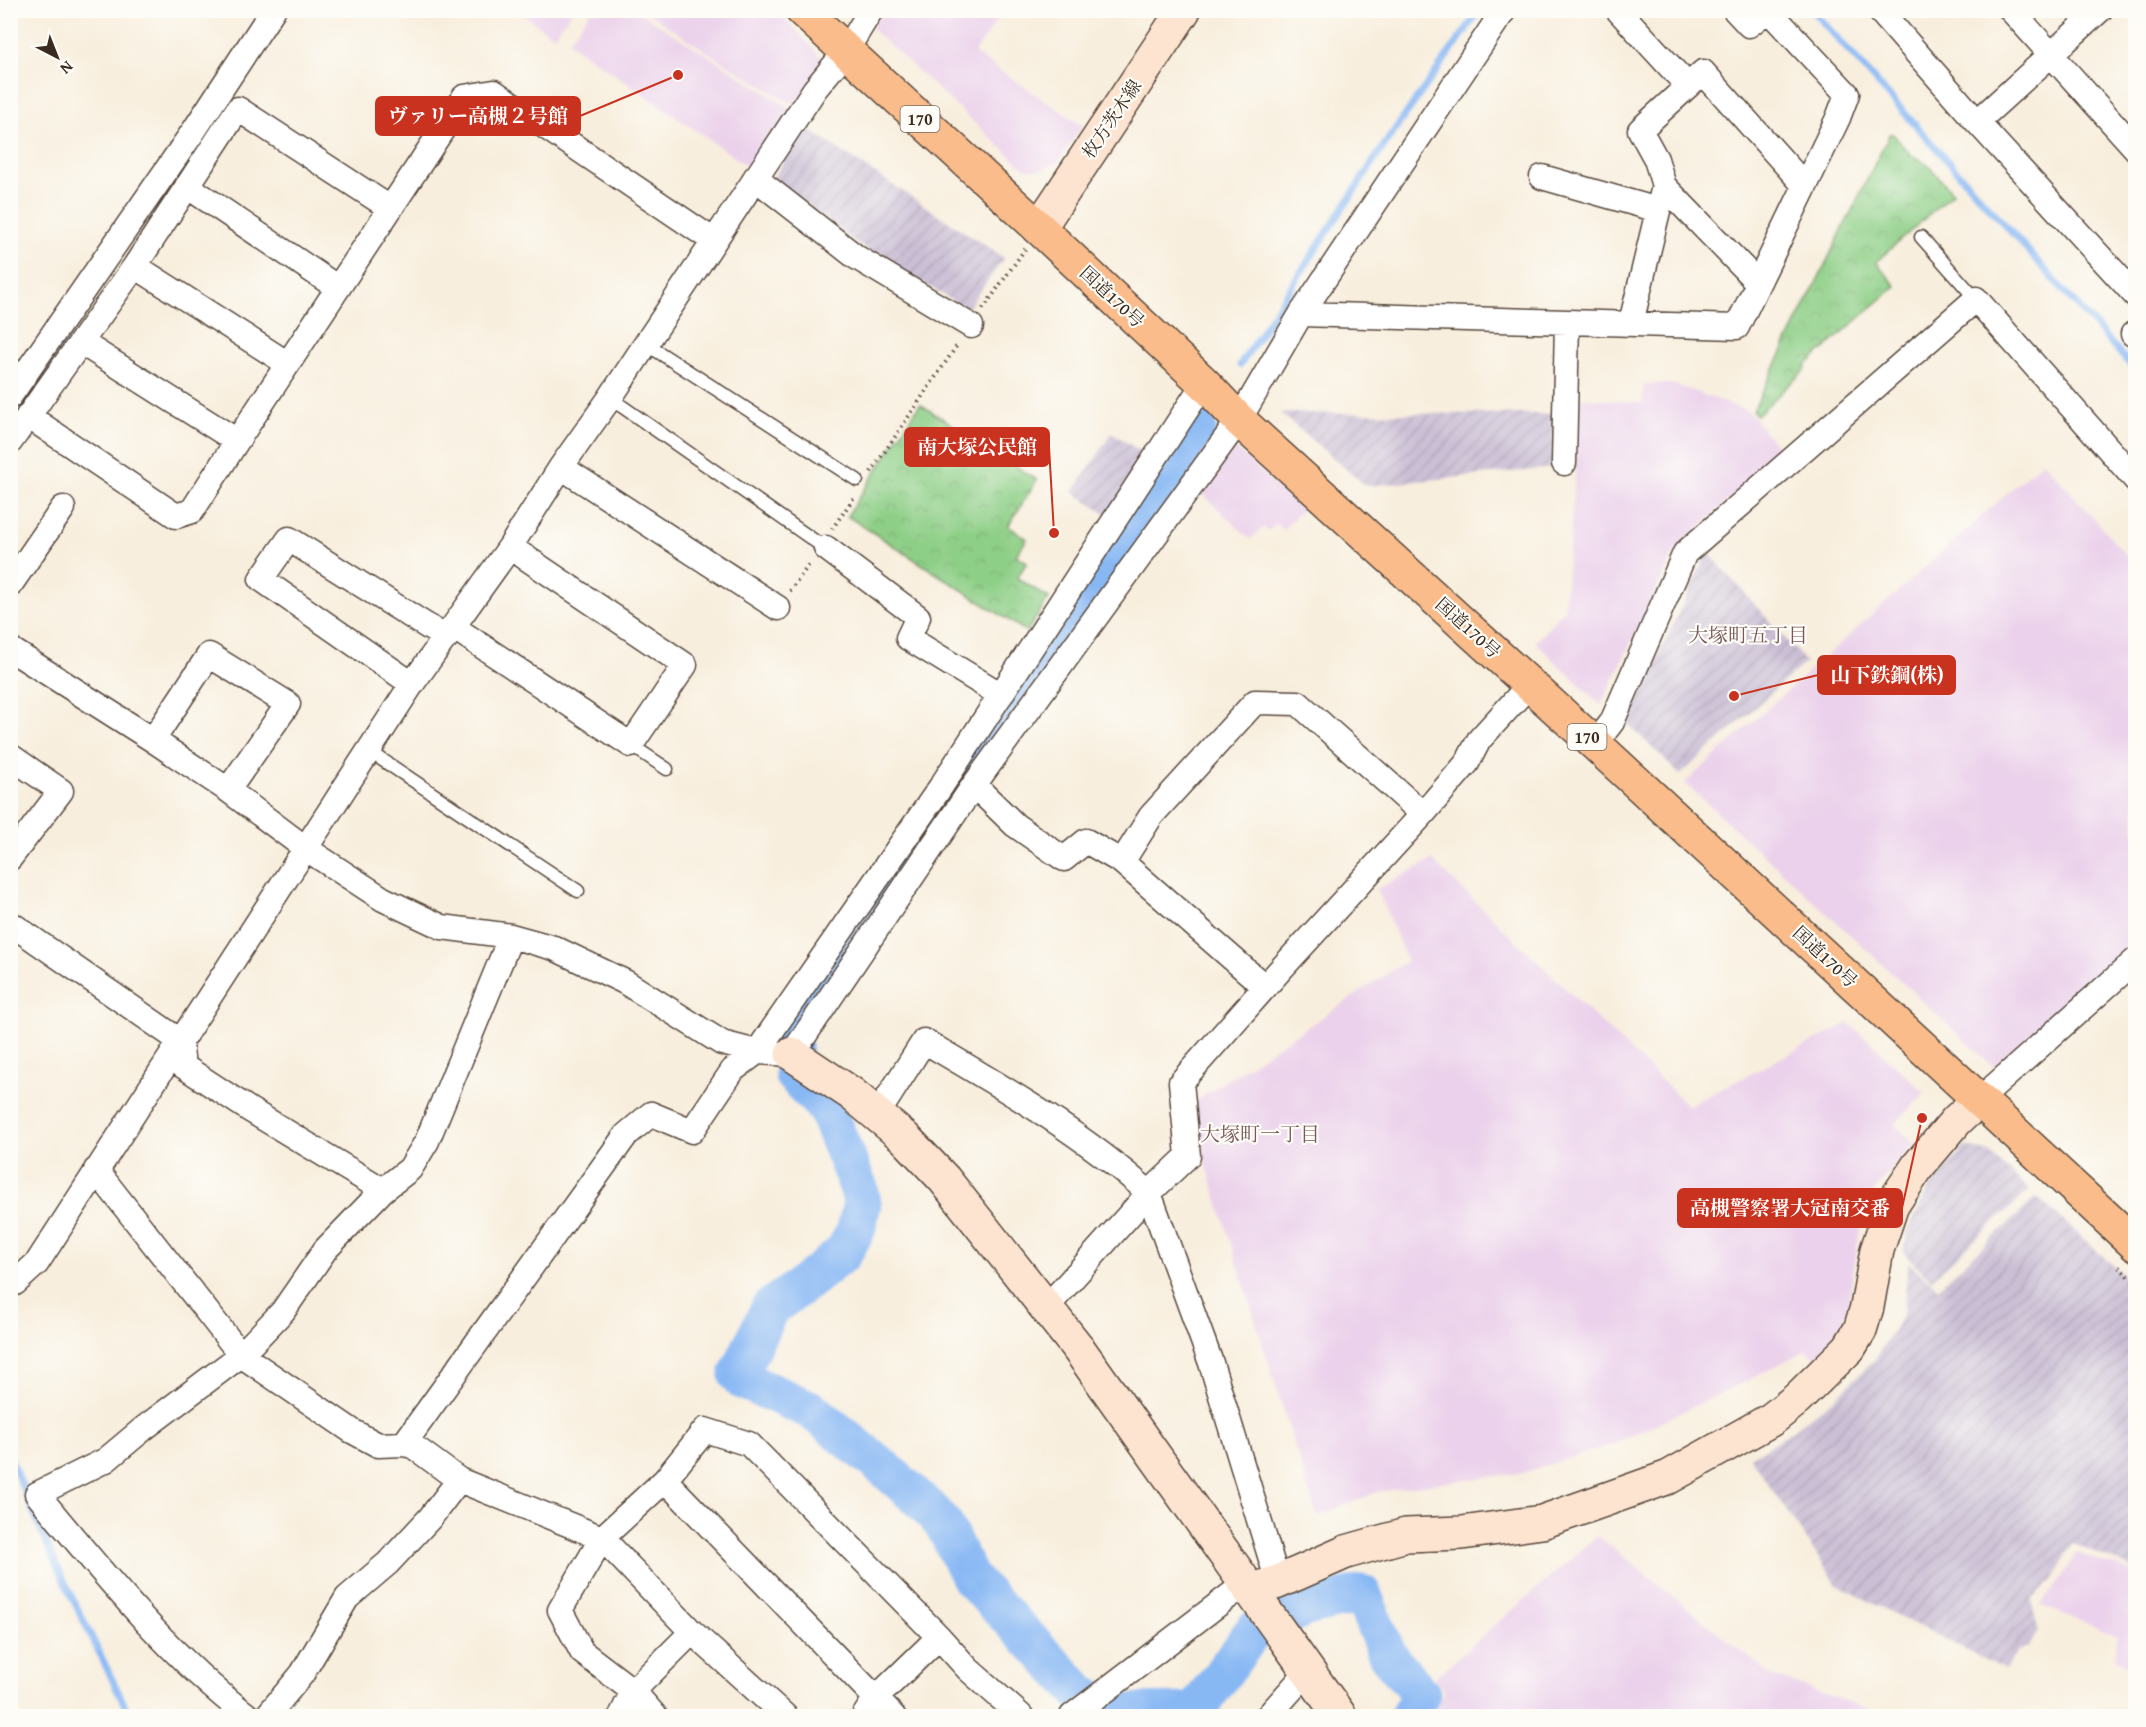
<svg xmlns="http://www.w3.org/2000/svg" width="2146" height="1727" viewBox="0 0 2146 1727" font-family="'Gentium Book Plus','Noto Serif JP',serif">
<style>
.built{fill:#ebd1eb}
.industrial{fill:url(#industrial-furrows)}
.park{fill:url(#park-crowns);stroke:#647c52;stroke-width:1.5}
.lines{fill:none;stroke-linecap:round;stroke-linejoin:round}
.stream{stroke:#88b8f4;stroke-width:7}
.river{stroke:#88b8f4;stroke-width:39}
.lane-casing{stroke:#57473b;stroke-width:15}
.street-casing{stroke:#57473b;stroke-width:27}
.secondary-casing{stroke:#57473b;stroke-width:36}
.highway-casing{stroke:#57473b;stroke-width:36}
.path{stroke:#57473b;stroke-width:4;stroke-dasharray:1.5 4.5;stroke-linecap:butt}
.lane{stroke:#fff;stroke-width:12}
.street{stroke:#fff;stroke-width:24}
.secondary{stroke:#fde4d1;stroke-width:33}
.highway{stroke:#fabc8b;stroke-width:33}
.labels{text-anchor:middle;stroke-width:4.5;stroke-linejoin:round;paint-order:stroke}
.shield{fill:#fdfcf7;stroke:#75695f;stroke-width:1.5}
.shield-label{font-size:16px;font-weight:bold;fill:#3b2a1e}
.street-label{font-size:18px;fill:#3b2a1e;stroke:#fdfcf7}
.neighbourhood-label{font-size:20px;fill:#7a5858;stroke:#fdfcf7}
.leader{fill:none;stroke:#c8321e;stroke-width:2}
.callout-dot{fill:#c8321e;stroke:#fdfcf7;stroke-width:2}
.callout{fill:#c8321e;stroke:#c8321e;stroke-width:2}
.callout-label{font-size:20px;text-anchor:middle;font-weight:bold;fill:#fff}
</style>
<defs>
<pattern id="industrial-furrows" width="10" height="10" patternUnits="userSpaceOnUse" patternTransform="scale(1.5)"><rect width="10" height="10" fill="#cbbfd5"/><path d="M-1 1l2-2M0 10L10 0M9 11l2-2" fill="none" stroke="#afa4b6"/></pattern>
<pattern id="park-crowns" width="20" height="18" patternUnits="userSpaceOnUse" patternTransform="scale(1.5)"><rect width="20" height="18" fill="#8ecf87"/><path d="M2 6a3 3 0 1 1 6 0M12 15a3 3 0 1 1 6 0" fill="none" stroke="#7bb274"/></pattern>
</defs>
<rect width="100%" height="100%" fill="#fdfcf7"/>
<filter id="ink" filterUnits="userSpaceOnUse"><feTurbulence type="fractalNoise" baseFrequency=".0167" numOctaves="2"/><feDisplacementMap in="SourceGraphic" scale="12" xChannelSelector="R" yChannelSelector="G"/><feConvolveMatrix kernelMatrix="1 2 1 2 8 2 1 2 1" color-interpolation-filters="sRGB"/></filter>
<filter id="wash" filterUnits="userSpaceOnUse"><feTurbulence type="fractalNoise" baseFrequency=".008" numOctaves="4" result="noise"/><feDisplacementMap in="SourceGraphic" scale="24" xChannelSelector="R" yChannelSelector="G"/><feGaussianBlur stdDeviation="1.35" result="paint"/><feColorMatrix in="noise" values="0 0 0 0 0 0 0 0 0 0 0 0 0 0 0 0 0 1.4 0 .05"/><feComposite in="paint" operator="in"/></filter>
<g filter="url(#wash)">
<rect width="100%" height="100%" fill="#f8eedd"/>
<path class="built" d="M517,11H572L554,36Z
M591,11H637L792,109L750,168L568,42Z
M645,11H778L825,62L794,105L710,54Z
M883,11H1003L974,53L1083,126L1058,162L1042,170L1025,169L871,28Z
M1644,384H1673L1748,411L1781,451L1676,549L1601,705L1535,642L1564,610L1577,450L1576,397L1642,403Z
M1229,442L1302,510L1283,530L1276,524L1268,531L1264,527L1250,539L1194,486Z
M2043,461L2135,565V942L1994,1067L1685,783Z
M1432,860L1688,1106L1849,1023L1925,1093L1894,1124L1914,1144L1875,1190L1864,1216L1857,1246L1849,1302L1840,1331L1825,1355L1814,1358L1806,1350L1749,1380L1611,1445L1522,1473L1436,1483L1377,1492L1317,1517L1188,1106L1407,961L1377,889Z
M1598,1536L1772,1676L1888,1716H1433L1445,1692L1435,1677Z
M2077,1553L2135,1573V1667L2116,1659L2117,1636L2041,1605L2070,1565Z"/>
<path class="industrial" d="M806,128L1004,258L967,309L859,245L773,178Z
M1280,413L1554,414L1553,468L1366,486Z
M1112,433L1151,458L1113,519L1073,492Z
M1708,552L1806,662L1680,775L1626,722Z
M1965,1146L1989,1153L2030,1190L1931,1280L1903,1252L1907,1232L1928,1189Z
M2037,1197L2135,1285V1570L2073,1544L2052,1580L2031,1600L2039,1632L2028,1647L2017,1651L2005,1670L1837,1585L1750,1457L1777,1442L1834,1399L1874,1360L1903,1315L1908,1262L1938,1288Z"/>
<path class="park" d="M1890,133L1894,135L1911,155L1926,163L1953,193L1876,262L1896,286L1805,366L1806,369L1757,415L1753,411Z
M920,404L1037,480L1008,526L1027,539L1016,555L1027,562L1017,578L1049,598L1027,632L847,516Z"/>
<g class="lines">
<path class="stream" d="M1812,10L2136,371
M1240,365L1389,138L1480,10
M10,421L80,315
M10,1458L54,1560L130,1716"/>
<path class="river" d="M1197,428L1158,490L791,1032L794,1075L826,1108L859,1189L862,1203L856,1230L843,1253L807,1282L770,1308L738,1375L742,1380L811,1410L885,1469L928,1507L944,1525L970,1578L1083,1695L1122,1713L1195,1712L1254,1630L1306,1607L1362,1594L1388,1656L1421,1694L1409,1716"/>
</g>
</g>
<g filter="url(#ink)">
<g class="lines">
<g class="lane-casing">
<path id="lane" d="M1921,237L1976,299
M646,344L857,480
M610,398L822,546
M631,745L667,769
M369,751L578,891"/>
</g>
<g class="street-casing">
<path id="street" d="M1618,10L1688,86
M1735,10L1749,25L1768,10
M1879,10L1977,122L2100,10
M2011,10L2136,149
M1977,122L2136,296
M1542,177L1658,210
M755,178L856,257L971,326
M187,186L338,288
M135,266L288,364
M1758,283L1664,186L1656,159L1640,130L1703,72L1805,186
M1301,314L1737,327L1838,118L1847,94L1768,10
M1631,323L1664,186
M2133,334L2136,332
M82,343L237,441
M10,396L195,129L273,10
M28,416L176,516L192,511L237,441L464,97L494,92L714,241
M10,442L135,266L238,109L390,208
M1564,463L1567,322
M561,467L778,608
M826,548L918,617L908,638L1001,695
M10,585L63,508
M453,627L631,745L685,665L510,547
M10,649L153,740L228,790L305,848L383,899L442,927L511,936L554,948L625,982L722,1043L757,1052L792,1054L974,785L1239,420L1301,314L1504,10
M412,684L261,579L289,539L446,638
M153,740L209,655L288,704L228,790
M1595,744L1612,722L1685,553L1976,299L2136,480
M10,756L61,791L10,858
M974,785L1015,825L1064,859L1086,841L1122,862
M10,923L180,1041L183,1066L250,1110L383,1190
M1265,987L1122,862L1151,816L1255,702L1298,703L1423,814
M1979,1100L2136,960
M877,1115L924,1041C1002,1087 1081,1132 1149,1193L1211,1363L1278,1582
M96,1170L241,1355L352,1431L378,1445L404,1444L413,1446L459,1480L430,1518L388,1563L347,1598L302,1674L267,1716
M15,1283L37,1263L412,684L510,547L561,467L610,398L815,89L846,51L871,10
M1046,1308L1149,1193L1188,1156L1181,1082L1281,969L1423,814L1467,763L1479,740L1530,684
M404,1444L626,1135L651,1114L692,1131L733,1070L757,1052L940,788L1204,383
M459,1480L602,1538L692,1632L633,1691L621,1716
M665,1480L893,1716
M692,1632L785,1716
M248,1716C167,1654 103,1573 37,1494L106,1460L143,1429L241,1355L283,1311L325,1250L383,1190L410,1169L427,1141L511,936
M655,1716L633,1691L582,1652L560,1610L602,1538L665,1480L705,1430L749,1444L939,1637
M864,1716L875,1699L939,1637L968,1669L1021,1716
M1072,1716L1233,1593L1250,1591
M1268,1716L1307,1672"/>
</g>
<g class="secondary-casing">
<path id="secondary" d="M1039,228L1184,10
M792,1054L852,1094L905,1138L944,1179L1078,1348L1340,1716
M1250,1591L1278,1582L1346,1552L1406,1535L1462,1533L1542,1522L1669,1477L1772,1419L1797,1399L1849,1348L1860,1330L1867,1307L1877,1250L1892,1205L1918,1166L1957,1120L1979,1100"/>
</g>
<g class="highway-casing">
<path id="highway" d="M802,10L1039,228L1204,383L1239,420L1595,744L2136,1245"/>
</g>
<path class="path" d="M983,309L1025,249
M871,472L958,344
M832,529L855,496
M790,591L810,563
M2119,1267L2136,1283"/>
<use href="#lane" class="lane"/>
<use href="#street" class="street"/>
<use href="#secondary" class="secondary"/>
<use href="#highway" class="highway"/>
</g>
</g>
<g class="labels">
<g class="shield">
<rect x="900.5" y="106" width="39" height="26" rx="4.5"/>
<rect x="1567.5" y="724" width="39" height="26" rx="4.5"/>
</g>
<g class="shield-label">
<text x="920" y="125">170</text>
<text x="1587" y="743">170</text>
</g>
<g class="street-label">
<text transform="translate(1112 119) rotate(-56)" y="6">枚方茨木線</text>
<text transform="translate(1112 297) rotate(43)" y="6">国道170号</text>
<text transform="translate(1468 628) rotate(42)" y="6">国道170号</text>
<text transform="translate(1825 957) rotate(43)" y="6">国道170号</text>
</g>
<g class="neighbourhood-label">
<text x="1748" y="642">大塚町五丁目</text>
<text x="1260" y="1141">大塚町一丁目</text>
</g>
</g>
<path class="leader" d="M678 75L580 116M1054 533L1049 447M1734 696L1818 675M1922 1118L1902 1208"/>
<g class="callout-dot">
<circle cx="678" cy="75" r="6"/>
<circle cx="1054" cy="533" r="6"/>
<circle cx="1734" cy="696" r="6"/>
<circle cx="1922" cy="1118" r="6"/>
</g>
<g class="callout">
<rect x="376" y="97" width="204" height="38" rx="6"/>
<rect x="905" y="428" width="144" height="38" rx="6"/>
<rect x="1818" y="656" width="137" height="38" rx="6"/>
<rect x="1678" y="1189" width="224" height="38" rx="6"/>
</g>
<g class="callout-label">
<text x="478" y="123">ヴァリー高槻２号館</text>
<text x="977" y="454">南大塚公民館</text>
<text x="1887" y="682">山下鉄鋼(株)</text>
<text x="1790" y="1215">高槻警察署大冠南交番</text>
</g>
<rect width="2146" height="1727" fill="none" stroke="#fdfcf7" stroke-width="36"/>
<g transform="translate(57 57) rotate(138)" stroke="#fdfcf7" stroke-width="4.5" paint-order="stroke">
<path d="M0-4.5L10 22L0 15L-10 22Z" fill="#3b2a1e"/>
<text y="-9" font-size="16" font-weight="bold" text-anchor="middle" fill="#3b2a1e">N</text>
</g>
</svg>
